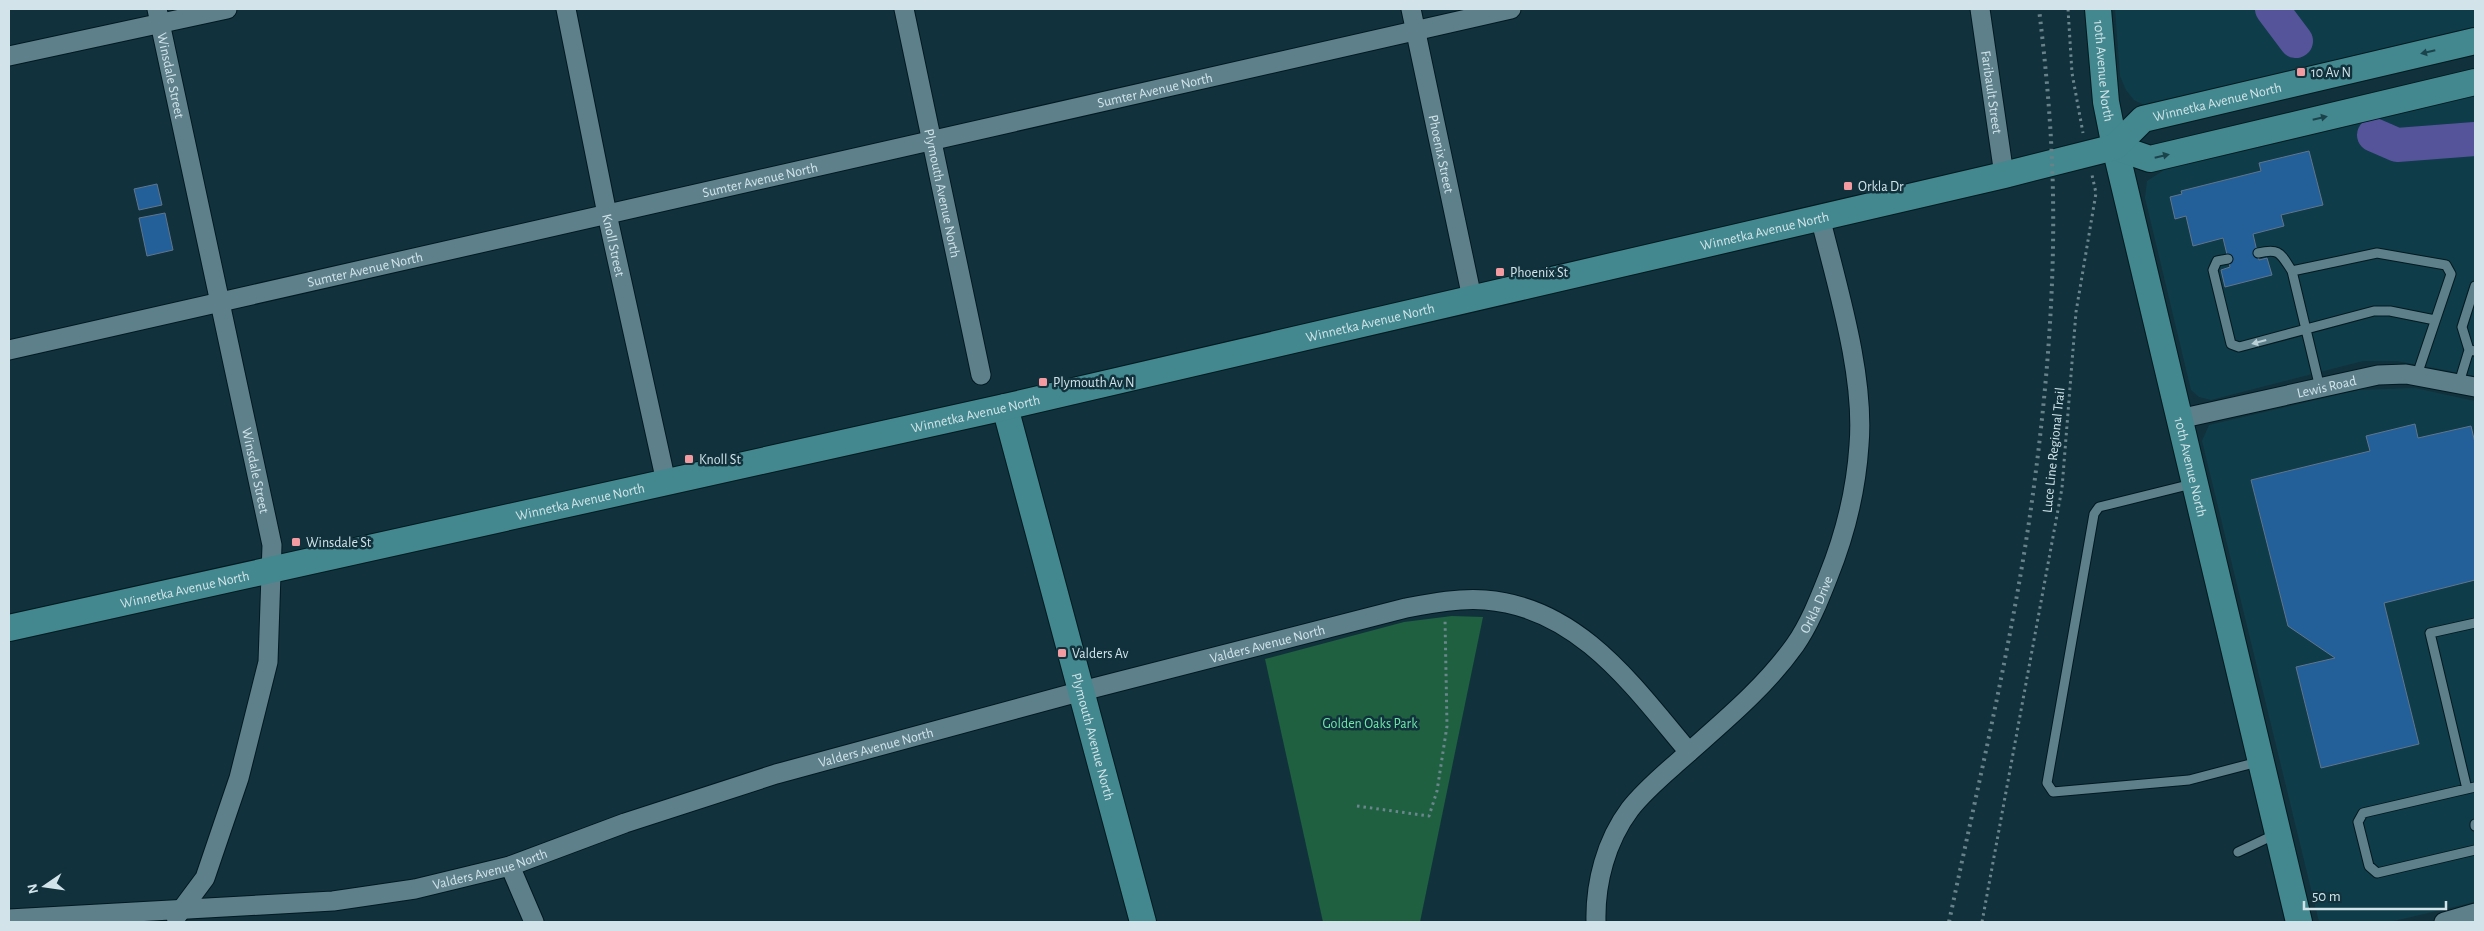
<svg xmlns="http://www.w3.org/2000/svg" width="2484" height="931" viewBox="0 0 2484 931" font-family="'Alegreya Sans',sans-serif">
<style>
.built{fill:#0f3c49}
.green{fill:#1e603f}
.lines{fill:none;stroke-linecap:round;stroke-linejoin:round}
.river{stroke:#55549b;stroke-width:34}
.building{fill:#235f99;stroke:#61758b}
.lane-casing{stroke:#021920;stroke-width:11}
.street-casing{stroke:#021920;stroke-width:21}
.secondary-casing{stroke:#021920;stroke-width:28}
.path{stroke:#6c868e;stroke-width:3;stroke-dasharray:2.5 4;stroke-linecap:butt}
.lane{stroke:#5e808b;stroke-width:9}
.street{stroke:#5e808b;stroke-width:19}
.secondary{stroke:#42888e;stroke-width:26}
.rail{stroke:#68828a;stroke-width:4;stroke-dasharray:2.5 5;stroke-linecap:butt}
.oneway{fill:#1b434c}
.oneway2{fill:#bbd0d7}
.poi-dot{fill:#f49aa1;stroke:#11323c;stroke-width:2}
.labels{text-anchor:middle;stroke-width:5;stroke-linejoin:round;paint-order:stroke}
.street-label{font-size:14px;fill:#d2e4ea;stroke:#11323c}
.poi-label{font-size:14px;fill:#d2e4ea;stroke:#11323c;text-anchor:start}
.park-label{font-size:14px;fill:#70e8a9;stroke:#11323c}
</style>
<rect width="100%" height="100%" fill="#11323c"/>
<path class="built" d="M2115,9H2475V28L2146,106L2134,100L2126,90L2120,76Z
M2475,95V376L2397,361H2363L2211,400L2199,397L2191,390L2145,198L2147,181L2172,165Z
M2415,388L2475,401V902L2390,922H2319L2202,441L2209,425L2358,390Z"/>
<path class="green" d="M1452,616L1483,617L1420,922H1323L1265,659L1404,622Z"/>
<g class="lines">
<path class="river" d="M2272,9L2296,41
M2374,135L2397,145L2475,139"/>
</g>
<path class="building" d="M2309,151L2323,205L2281,215L2284,226L2253,234L2259,260L2267,258L2272,275L2225,287L2221,270L2230,267L2223,238L2193,246L2186,216L2175,219L2170,197L2182,194L2181,191L2261,171L2259,163Z
M157,184L162,205L139,210L134,189Z
M165,213L173,250L147,256L139,218Z
M2415,424L2418,438L2471,426L2475,443V580L2384,603L2419,744L2321,768L2296,667L2335,658L2288,626L2251,480L2370,451L2366,436Z"/>
<g class="lines">
<g class="lane-casing">
<path id="lane" d="M2258,253C2280,248 2280,253 2292,271
M2228,259L2217,261L2213,270L2231,344L2239,347L2374,311H2390L2435,320
M2469,350L2462,327L2475,286
M2459,383L2469,350L2475,351
M2320,388L2292,271L2377,253L2446,265L2451,274L2417,375
M2192,484L2099,507L2094,514L2047,783L2053,792L2189,780L2258,762
M2475,787L2363,813L2358,822L2369,866L2377,873L2475,850
M2467,789L2430,633L2475,623
M2475,824V826
M2238,852L2276,834"/>
</g>
<g class="street-casing">
<g id="street">
<path id="s1" d="M157,9L272,545L268,662L239,778L205,878L176,917"/>
<path id="s2" d="M566,9L607,214L666,482"/>
<path id="s3" d="M904,9L981,375"/>
<path id="s4" d="M1411,9L1472,298"/>
<path id="s5" d="M1980,9L2004,175"/>
<path d="M9,56L227,9"/>
<path id="s6" d="M9,350L1511,9"/>
<path id="s7" d="M2179,419L2378,375L2406,374L2475,387"/>
<path d="M510,866L534,922"/>
<path id="s8" d="M9,919L333,901L415,889L510,866L625,823L776,774L1082,691L1406,608C1433,603 1459,598 1485,600C1579,607 1634,687 1689,752"/>
<path id="s9" d="M1596,922C1595,883 1606,841 1630,809C1644,791 1662,776 1679,761C1719,725 1763,690 1795,645C1809,625 1819,600 1828,577C1845,535 1856,491 1859,445C1865,375 1837,286 1820,217"/>
<path d="M2444,922L2475,913"/>
</g>
</g>
<g class="secondary-casing">
<g id="secondary">
<path id="s10" d="M2098,9L2106,102L2115,147L2299,922"/>
<path d="M2115,147L2150,159L2475,82"/>
<path id="s11" d="M1005,407L1143,922"/>
<path id="s12" d="M9,628L1005,407L2004,175L2115,147L2143,119L2475,41"/>
</g>
</g>
<path class="path" d="M2068,9L2072,73L2083,133
M1357,806L1429,816L1437,791L1447,726L1445,619
M1982,922L2062,488L2076,312L2096,193L2092,175"/>
<use href="#lane" class="lane"/>
<use href="#street" class="street"/>
<use href="#secondary" class="secondary"/>
<path class="rail" d="M1949,922C1977,789 2009,656 2029,522C2046,404 2057,281 2052,161C2050,110 2045,59 2039,9"/>
</g>
<defs><path id="oneway-solid" d="M-6-.8H1V-3.2L6.5 0L1 3.2V.8H-6Z" transform="scale(1.25)"/></defs>
<g class="oneway">
<use href="#oneway-solid" transform="translate(2428 52) rotate(167)"/>
<use href="#oneway-solid" transform="translate(2320 118) rotate(-13)"/>
<use href="#oneway-solid" transform="translate(2162 156) rotate(-13)"/>
</g>
<use class="oneway2" href="#oneway-solid" transform="translate(2259 342) rotate(165)"/>
<g class="poi-dot">
<rect x="2296" y="67" width="10" height="10" rx="2.5"/>
<rect x="1843" y="181" width="10" height="10" rx="2.5"/>
<rect x="1495" y="267" width="10" height="10" rx="2.5"/>
<rect x="1038" y="377" width="10" height="10" rx="2.5"/>
<rect x="684" y="454" width="10" height="10" rx="2.5"/>
<rect x="291" y="537" width="10" height="10" rx="2.5"/>
<rect x="1057" y="648" width="10" height="10" rx="2.5"/>
</g>
<g class="labels">
<g class="street-label">
<text dy="5" stroke="none"><textPath href="#s10" startOffset="62">10th Avenue North</textPath></text>
<text dy="5" stroke="none"><textPath href="#s1" startOffset="68">Winsdale Street</textPath></text>
<text dy="5" stroke="none"><textPath href="#s6" startOffset="1175">Sumter Avenue North</textPath></text>
<text dy="5" stroke="none"><textPath href="#s5" startOffset="84">Faribault Street</textPath></text>
<text dy="5" stroke="none"><textPath href="#s12" startOffset="2276">Winnetka Avenue North</textPath></text>
<text dy="5" stroke="none"><textPath href="#s4" startOffset="148">Phoenix Street</textPath></text>
<text dy="5" stroke="none"><textPath href="#s6" startOffset="770">Sumter Avenue North</textPath></text>
<text dy="5" stroke="none"><textPath href="#s3" startOffset="188">Plymouth Avenue North</textPath></text>
<text dy="5" stroke="none"><textPath href="#s12" startOffset="1800">Winnetka Avenue North</textPath></text>
<text dy="5" stroke="none"><textPath href="#s2" startOffset="241">Knoll Street</textPath></text>
<text dy="5" stroke="none"><textPath href="#s6" startOffset="365">Sumter Avenue North</textPath></text>
<text dy="5" stroke="none"><textPath href="#s12" startOffset="1395">Winnetka Avenue North</textPath></text>
<text dy="5" stroke="none"><textPath href="#s7" startOffset="151">Lewis Road</textPath></text>
<text dy="5" stroke="none"><textPath href="#s12" startOffset="990">Winnetka Avenue North</textPath></text>
<text transform="translate(2053 450) rotate(-84)" y="5">Luce Line Regional Trail</text>
<text dy="5" stroke="none"><textPath href="#s10" startOffset="468">10th Avenue North</textPath></text>
<text dy="5" stroke="none"><textPath href="#s1" startOffset="472">Winsdale Street</textPath></text>
<text dy="5" stroke="none"><textPath href="#s12" startOffset="585">Winnetka Avenue North</textPath></text>
<text dy="5" stroke="none"><textPath href="#s12" startOffset="180">Winnetka Avenue North</textPath></text>
<text dy="5" stroke="none"><textPath href="#s9" startOffset="399">Orkla Drive</textPath></text>
<text dy="5" stroke="none"><textPath href="#s8" startOffset="1295">Valders Avenue North</textPath></text>
<text dy="5" stroke="none"><textPath href="#s11" startOffset="341">Plymouth Avenue North</textPath></text>
<text dy="5" stroke="none"><textPath href="#s8" startOffset="890">Valders Avenue North</textPath></text>
<text dy="5" stroke="none"><textPath href="#s8" startOffset="485">Valders Avenue North</textPath></text>
</g>
<g class="poi-label">
<text x="2311" y="77">10 Av N</text>
<text x="1858" y="191">Orkla Dr</text>
<text x="1510" y="277">Phoenix St</text>
<text x="1053" y="387">Plymouth Av N</text>
<text x="699" y="464">Knoll St</text>
<text x="306" y="547">Winsdale St</text>
<text x="1072" y="658">Valders Av</text>
</g>
<g class="park-label">
<text x="1370" y="728">Golden Oaks Park</text>
</g>
</g>
<rect width="2484" height="931" fill="none" stroke="#d2e4ea" stroke-width="20"/>
<g transform="translate(45 886) rotate(257)" stroke="#11323c" stroke-width="4" paint-order="stroke">
<path d="M0-4L9 19L0 12L-9 19Z" fill="#d2e4ea"/>
<text y="-8" font-size="14" font-weight="bold" text-anchor="middle" fill="#d2e4ea">N</text>
</g>
<path d="M2304 901v8h142v-8" fill="none" stroke="#d2e4ea" stroke-width="2.5"/>
<text x="2312" y="901" font-size="15" fill="#d2e4ea" stroke="#11323c" stroke-width="4" paint-order="stroke">50 m</text>
</svg>
